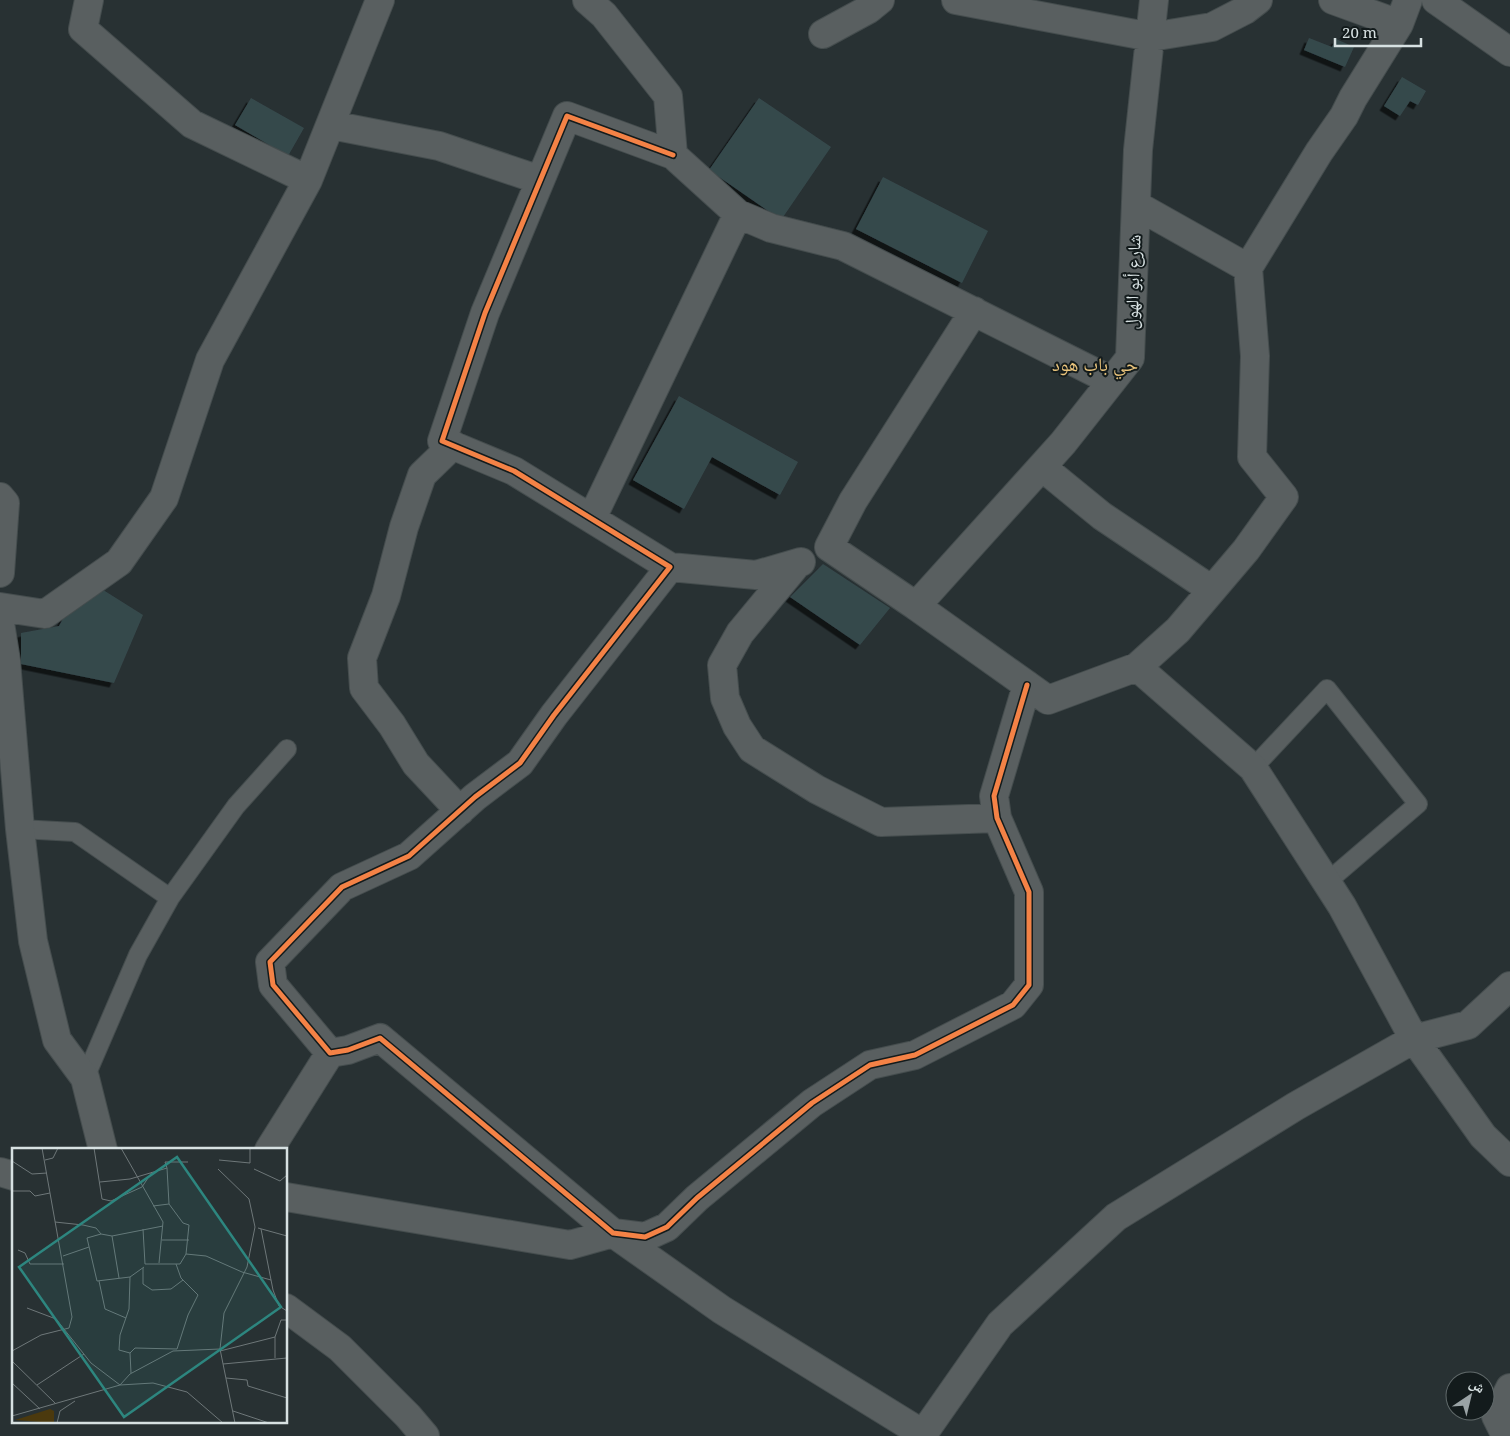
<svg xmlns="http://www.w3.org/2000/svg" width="1510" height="1436" viewBox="0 0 1510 1436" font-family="'Noto Serif','Noto Naskh Arabic',serif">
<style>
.building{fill:#36494c;filter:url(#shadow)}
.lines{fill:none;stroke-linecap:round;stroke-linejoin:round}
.lane-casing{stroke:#454d4e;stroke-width:20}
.street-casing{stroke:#454d4e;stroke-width:30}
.secondary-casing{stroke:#454d4e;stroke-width:30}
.lane{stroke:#595f60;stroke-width:18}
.street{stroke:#595f60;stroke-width:28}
.secondary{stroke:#595f60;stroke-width:28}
.cycleway-casing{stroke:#131b1c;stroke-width:8}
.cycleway{stroke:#f48246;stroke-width:5}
.labels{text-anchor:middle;stroke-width:4;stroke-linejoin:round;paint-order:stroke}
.street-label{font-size:18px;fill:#d7e1e2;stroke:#131b1c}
.neighbourhood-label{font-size:19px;fill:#eac47c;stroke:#131b1c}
.inset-road{fill:none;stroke:#6e7779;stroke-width:1}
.view{fill:#2d867f;fill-opacity:0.15;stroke:#2d867f;stroke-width:2.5}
.inset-edge{fill:none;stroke:#d7e1e2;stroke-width:2.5}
</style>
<defs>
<filter id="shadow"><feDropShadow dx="-4.5" dy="4.5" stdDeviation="0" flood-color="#0009"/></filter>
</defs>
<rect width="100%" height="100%" fill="#283133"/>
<path class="building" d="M1309,38L1332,47L1336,39L1354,47L1345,67L1304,50Z
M1402,77L1426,91L1418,105L1410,101L1400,116L1384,106Z
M251,98L304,128L288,156L235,125Z
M759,98L831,147L781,220L709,170Z
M883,177L988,231L962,283L856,229Z
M679,396L798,462L780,495L712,457L684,509L633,480Z
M823,564L890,608L860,645L790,597Z
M100,588L143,615L114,683L21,664V633L59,626L65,615Z"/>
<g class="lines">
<g class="lane-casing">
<path id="lane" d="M1253,768L1327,689L1418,804L1327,882
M20,829L75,832L170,898
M85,1078L138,955L170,898L236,806L287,749"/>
</g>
<g class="street-casing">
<path id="street" d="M89,0L83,29L192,124L308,180
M587,0L604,15L668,96L673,155L738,214L771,228L843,246L1112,381
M956,0L1151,37L1212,27L1245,10L1258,0
M1436,0L1510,52
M1399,24L1408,0
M823,34L869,9L880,0
M331,125L439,146L540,180
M673,155L567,116L485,313L442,441L514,471L670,567L554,715L520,763L475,797L409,856L342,887L270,962L273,985L330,1053L348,1050L380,1038L613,1233L645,1237L667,1227L697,1198L812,1103L870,1065L915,1055L1013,1005L1029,985V892L997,818L994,796L1027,685
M1136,205L1248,268L1319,152L1344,116L1353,98L1399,24L1333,0
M974,311L853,501L829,547L916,606L1048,700L1137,667L1178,630L1246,550L1284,497L1252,457L1255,356L1248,268
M453,445L422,475L404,527L386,596L362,658L364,688L392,725L416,764L460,811
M1042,467L1102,516L1212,590
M0,497L5,503L0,573
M592,518L738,214
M797,564L740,633L722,665L725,698L737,726L752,749L816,789L881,822L997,818
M670,567L756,575L801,562
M916,606L1063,443L1130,358L1138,150L1154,0
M0,607L45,614L119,562L164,498L210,360L308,180L380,0
M0,623L6,661L20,829L33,941L57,1040L85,1078L103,1150
M1137,667L1253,768L1342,906L1414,1039L1483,1136L1510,1162
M269,1150L330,1053
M286,1197L570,1245L613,1233L722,1310L923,1434L922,1436
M923,1434L1000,1324L1116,1217L1296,1106L1414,1039L1468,1025L1510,986
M1506,1436L1496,1416L1510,1388"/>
</g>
<g class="secondary-casing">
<path id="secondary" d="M0,1172L14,1176
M286,1308L340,1348L408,1416L425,1436"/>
</g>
<use href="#lane" class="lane"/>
<use href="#street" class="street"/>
<use href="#secondary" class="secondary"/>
<g class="cycleway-casing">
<path id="cycleway" d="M673,155L567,116L485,313L442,441L514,471L670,567L554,715L520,763L475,797L409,856L342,887L270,962L273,985L330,1053L348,1050L380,1038L613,1233L645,1237L667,1227L697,1198L812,1103L870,1065L915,1055L1013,1005L1029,985V892L997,818L994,796L1027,685"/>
</g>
<use href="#cycleway" class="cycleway"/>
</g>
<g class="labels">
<g class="street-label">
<text transform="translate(1133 282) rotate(-88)" y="6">شارع أبو الهول</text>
</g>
<g class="neighbourhood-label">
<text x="1095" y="371">حي باب هود</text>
</g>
</g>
<g transform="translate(12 1148)">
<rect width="275" height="275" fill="#283133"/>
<path d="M38,261L42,263V275L3,272Z" fill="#4b390e"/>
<path class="inset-road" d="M82,0L90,51L99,53L130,39L140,24M109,0L151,74L147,115M33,12L41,10L46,0M207,12L238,15V0M0,13L20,26L35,25M155,20L153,14H176M206,21L237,51L243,79L235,119L212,165L208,201M242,21L268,33L275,27M88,34L118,31L155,20L157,56L141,58M0,43H18L23,48L38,45M43,74L71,77L84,80L89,86L100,88L151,78M246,80L275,88M131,81L133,116H168L174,106L177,77L171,75L157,56M249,81L261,142L267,158L275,163M89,86L75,90L85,133L118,129L117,161L108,187L107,202L118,205L123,200L165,201L176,167L186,147L169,130L164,116M100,88L107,130M150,92H177M6,102L13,105L18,116H52M174,106L194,108L230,124L259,132M51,108L77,99M131,120V136L140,142L159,141L171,132M118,129L132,119M87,133L93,161L114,170M15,160L44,171L79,215L108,237L118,226L161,203L208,201L223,275M0,203L29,187L57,180L60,169L30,0M208,203L263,189L269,172H275M118,205L119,225M263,210V189M0,213L44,256M211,216L275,210M214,230L235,232L236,238L275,250M0,235L28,261M25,237L72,206M221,263L257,275M0,268L108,237L141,235L175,244L211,275M4,275H20M45,275L48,263L63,253"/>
<path class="view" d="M165,9L269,159L112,269L7,119Z"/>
<rect width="275" height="275" class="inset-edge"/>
</g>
<g transform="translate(1470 1396) rotate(35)"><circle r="24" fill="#131b1c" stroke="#616a6b"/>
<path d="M0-4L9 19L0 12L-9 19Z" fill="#9aa3a5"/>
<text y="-8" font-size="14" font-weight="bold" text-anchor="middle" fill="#d7e1e2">ش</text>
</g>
<path d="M1335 38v8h86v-8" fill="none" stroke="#d7e1e2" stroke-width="2.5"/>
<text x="1342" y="38" font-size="15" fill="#d7e1e2" stroke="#131b1c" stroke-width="4" paint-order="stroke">20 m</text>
</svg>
